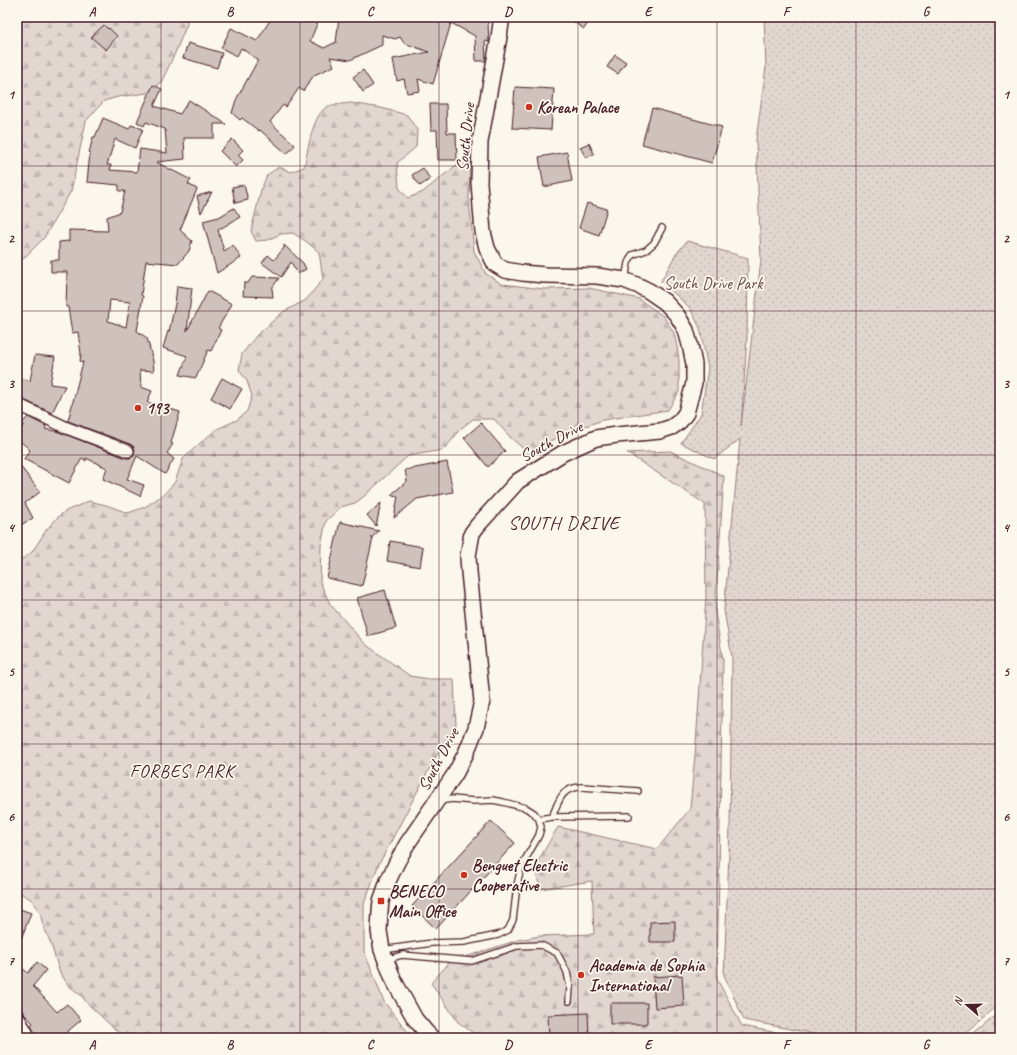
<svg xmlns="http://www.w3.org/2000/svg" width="1017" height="1055" viewBox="0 0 1017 1055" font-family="Caveat,sans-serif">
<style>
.grass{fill:url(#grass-dots);stroke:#967b7e}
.forest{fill:url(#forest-firs);stroke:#967b7e}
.building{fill:#cfc2bc;stroke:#4a1f2b;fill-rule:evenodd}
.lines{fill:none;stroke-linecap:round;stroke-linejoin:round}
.lane-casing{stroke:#4a1f2b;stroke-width:8}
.street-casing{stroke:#4a1f2b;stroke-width:14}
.secondary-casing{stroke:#4a1f2b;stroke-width:18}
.path{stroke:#4a1f2b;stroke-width:2;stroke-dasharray:1 3;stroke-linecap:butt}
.lane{stroke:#fbf7ec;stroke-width:5.5}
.street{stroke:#fbf7ec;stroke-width:11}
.secondary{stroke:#fbf7ec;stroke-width:15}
.grid{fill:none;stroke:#4a1f2b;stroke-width:1;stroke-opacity:0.55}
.poi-dot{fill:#c8321e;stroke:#fbf7ec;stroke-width:1.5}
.labels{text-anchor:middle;stroke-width:3.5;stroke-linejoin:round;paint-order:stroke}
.poi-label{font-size:17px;font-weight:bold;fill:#4a1f2b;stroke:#fbf7ec;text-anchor:start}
.street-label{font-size:17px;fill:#4a1f2b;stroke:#fbf7ec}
.park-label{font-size:17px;fill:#704d54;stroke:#fbf7ec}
.neighbourhood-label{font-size:18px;letter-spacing:1px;fill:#4a1f2b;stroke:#fbf7ec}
.quarter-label{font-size:19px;letter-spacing:1px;fill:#4a1f2b;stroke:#fbf7ec}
.neatline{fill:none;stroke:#4a1f2b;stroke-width:1.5}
.grid-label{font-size:13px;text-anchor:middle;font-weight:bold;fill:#4a1f2b}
</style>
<defs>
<pattern id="grass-dots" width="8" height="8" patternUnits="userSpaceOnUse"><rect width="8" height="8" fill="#e2d7d0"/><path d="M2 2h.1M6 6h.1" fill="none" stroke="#c3b8b3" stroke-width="1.8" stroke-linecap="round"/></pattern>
<pattern id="forest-firs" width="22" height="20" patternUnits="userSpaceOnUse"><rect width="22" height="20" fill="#e2d7d0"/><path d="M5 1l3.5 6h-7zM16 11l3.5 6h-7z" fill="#c3b8b3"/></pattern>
</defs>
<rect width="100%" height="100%" fill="#fbf7ec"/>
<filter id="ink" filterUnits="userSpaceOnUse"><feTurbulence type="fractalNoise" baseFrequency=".025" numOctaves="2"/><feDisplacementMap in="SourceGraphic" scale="8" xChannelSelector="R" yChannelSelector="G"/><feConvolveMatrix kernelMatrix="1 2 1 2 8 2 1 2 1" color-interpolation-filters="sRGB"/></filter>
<g filter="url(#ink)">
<path class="grass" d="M764,17H1000V1003L963,1037L945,1038H835L744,1020L724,975L730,828L732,658L724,610L740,439L714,459L681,443L701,414L708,368L700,328L690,308L661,281L676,254L687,241L748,258L747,338L741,426L761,260L756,140L766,67Z"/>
<path class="forest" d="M17,17H187V24L175,53L161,83L147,93L118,97L104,101L86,121L71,191L44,238L17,265Z
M351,103L381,108L407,115L417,130L416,147L397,163L399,188L408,198L423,192L470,154L469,200L474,251L486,274L502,284L544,289L589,288L639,299L663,316L674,333L677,346L679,360V392L668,410L603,420L571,431L527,452L510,437L494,419H473L459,430L453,439L443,450L408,456L362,498L355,503L341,507L326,521L321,545L320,582L330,604L365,644L410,676L429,679H454L456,725L435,758L378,866L364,904V951L384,1002L408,1032L415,1038H142L132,1035L119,1033L88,1004L80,994L69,986L60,973L51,944L43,925L40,912L32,900L17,891V563L32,552L47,529L59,516L66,511L89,501L106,505L128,513L145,507L163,495L175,482L183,459L199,444L217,429L237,420L247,411L252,396L247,381L239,370L242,354L257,335L283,312L306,300L323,279L319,252L307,242L293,233L280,234L268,240L256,241L251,231L261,190L267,175L279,167L291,172L304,167C308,152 312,112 329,106C336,104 344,104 351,103Z
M670,451L724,476L715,612L723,660L717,979L742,1026L803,1038H480L458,1022L431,983L450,962L518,940L540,936L594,934L592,881L541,889L534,868L558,827L657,849L690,809L696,744L706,596L705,504L627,453Z
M1000,1012V1038H969Z"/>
<path class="building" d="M272,17H320L310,41L324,48L334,43H336L339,17H483L488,23L489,42L485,41L486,61H476L475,36L451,23L433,84L418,79L420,91L407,93L404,79L397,81L393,59L429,52L404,43L400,37L395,39L382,35V45L350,60L330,57L334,66L314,75L303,91L299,88L286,107L283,105L270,122L295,145L287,154L260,130L259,131L242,118L240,120L232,113L236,100L258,60L241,48L237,56L221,48L231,28L257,41Z
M567,17H592L584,29Z
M104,25L108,29L109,28L117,36L106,50L91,37Z
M188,43L222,53L217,68L183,58Z
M615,55L626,62L618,74L607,67Z
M363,70L373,85L363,92L353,77Z
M153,85L162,89L154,106L180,114L189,100L226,124H214V138H184L185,159L156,162L191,180L188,184L197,189L180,230L192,241L189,251L178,264L146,261L141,295L143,296L137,331L147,338L153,361L154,371L140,370L141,387L152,391L147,402L180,412L171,443L173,444L167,453L174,459L165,474L137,456L127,479L144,485L140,496L103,479L107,468L86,458V461L82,458L69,483L24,459L30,450L17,438V433L24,425L22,423L28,417L46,426L45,429L59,432L126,458H130L133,456L134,454L135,449L133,446L130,444L68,421L83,362L80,361L81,354L78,332L72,333L68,307H66L67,272H51V260H59V242L69,241V230L108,231L107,217L120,212L125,191H119V185L87,182L90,153H89L93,137H95L103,118L129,129L131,125L143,129L135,148L115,139L107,165H111L110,170L137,172L140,149L167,153L165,129L146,122L144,126L137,122ZM110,300L130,302L126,327L108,321Z
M515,87L554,89L551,130L512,128Z
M430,104H446L447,133H456L457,160H438L437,130H431Z
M652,108L722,127L712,163L642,144Z
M232,139L243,150L238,155L243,160L236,167L220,151Z
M589,143L594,154L586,158L580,147Z
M567,152L572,181L544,187L539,157Z
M423,168L430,179L420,186L412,175Z
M244,185L248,200L235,203L232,187Z
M212,192L201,213L197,196Z
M587,203L607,209L599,235L579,228Z
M234,208L240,217L218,230L224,251L233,245L241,258L217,273L203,221L219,217Z
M284,245L303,263L306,269L298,274L291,262L281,277L262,263L268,255L274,260L284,248Z
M252,277L279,278L272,288L273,297L243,296L244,283H248Z
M177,286L192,288L187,331L208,291L232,304L218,328L221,330L211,351L208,350L196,378L180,375L187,356L163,348L168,331L169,332L175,304Z
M35,355L55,357L50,384L65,386L52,413L17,397V377L30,381Z
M222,378L242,389L230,409L211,398Z
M481,423L505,451L488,467L464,438Z
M17,462L40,492L25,503L33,518L17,527Z
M447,462L453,492L417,499L394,518L398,496L391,495L407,481L405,470Z
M381,503L376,526L367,515Z
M340,522L379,531L371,538H373L362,586L327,578Z
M390,541L423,547L420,567L387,561Z
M385,590L396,628L368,636L357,598Z
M491,821L515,843L436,929L412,906Z
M17,908L31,913L18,947H17Z
M675,921V942H650V922Z
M37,962L46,970L33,986L57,1012L67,1004L81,1020L60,1038H38L35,1035L31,1025L33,1023L26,1016L23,1011L17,1007V964L28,973Z
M682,975L684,1006L655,1008L653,977Z
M610,1003H647V1024H610Z
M588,1013L589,1036L549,1038L548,1015Z"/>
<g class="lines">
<g class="lane-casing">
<path id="lane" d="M625,280L628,263L632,255L646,250L654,243L662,228
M552,817C559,801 561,787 582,787L638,791
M539,819L552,817L629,816
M382,950L432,943L464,942L498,935L508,930L513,920L517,885L521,867L539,835L541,827L539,819L534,813L526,808L503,802L493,800L474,801L452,799L439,801
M386,960L402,955L472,961L517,946L541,945L557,953L567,972L570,987L569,1001"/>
</g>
<g class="street-casing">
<path id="street" d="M17,404L67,428L128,451
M17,1015L28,1034L29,1038"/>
</g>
<g class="secondary-casing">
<path id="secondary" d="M432,1038L426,1032L415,1019L394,981L382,950L379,931L380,911L381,901L388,881L397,862L407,844L455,774L466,753L476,728L482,701L469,572L468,556L472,533L478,525L518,481L563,453L596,438L617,435L660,431L672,427L680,421L686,413L694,383V364L690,345L686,330L677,315L665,302L649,291L639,286L624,280L597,276L545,275L522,273L505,270L495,264L487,248L483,232L479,183L480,142L499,37L501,23L499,17"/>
</g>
<path class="path" d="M68,1038L77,1032L82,1038"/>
<use href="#lane" class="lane"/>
<use href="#street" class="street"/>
<use href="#secondary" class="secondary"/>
</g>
</g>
<path class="grid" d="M161,17V1038M300,17V1038M439,17V1038M578,17V1038M717,17V1038M856,17V1038M17,166H1000M17,311H1000M17,455H1000M17,600H1000M17,744H1000M17,889H1000"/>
<g class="poi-dot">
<circle cx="529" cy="107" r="4"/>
<circle cx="138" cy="408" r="4"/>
<circle cx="464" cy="875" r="4"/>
<rect x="377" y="897" width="8" height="8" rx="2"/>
<circle cx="581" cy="975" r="4"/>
</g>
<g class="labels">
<g class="poi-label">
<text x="537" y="113">Korean Palace</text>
<text x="146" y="414">193</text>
<text x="472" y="871">Benguet Electric<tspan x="472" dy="20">Cooperative</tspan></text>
<text x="389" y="897">BENECO<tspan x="389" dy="20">Main Office</tspan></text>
<text x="589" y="971">Academia de Sophia<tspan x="589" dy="20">International</tspan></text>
</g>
<g class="street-label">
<text transform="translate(465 137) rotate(-84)" y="6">South Drive</text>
<text transform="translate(551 441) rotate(-28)" y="6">South Drive</text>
<text transform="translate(438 759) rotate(-62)" y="6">South Drive</text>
</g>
<g class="park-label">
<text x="713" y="289">South Drive Park</text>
</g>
<g class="neighbourhood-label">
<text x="182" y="777">FORBES PARK</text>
</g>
<g class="quarter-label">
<text x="564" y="529">SOUTH DRIVE</text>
</g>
</g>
<rect width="1017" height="1055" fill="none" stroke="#fbf7ec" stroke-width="44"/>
<g transform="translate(967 1005) rotate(290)" stroke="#fbf7ec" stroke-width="3" paint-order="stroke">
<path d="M0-3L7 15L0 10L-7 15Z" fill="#4a1f2b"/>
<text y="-6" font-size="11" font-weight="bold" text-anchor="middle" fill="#4a1f2b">N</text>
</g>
<rect x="22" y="22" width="973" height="1011" class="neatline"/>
<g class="grid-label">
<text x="92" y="16">A</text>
<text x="230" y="16">B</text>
<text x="370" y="16">C</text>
<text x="508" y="16">D</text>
<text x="648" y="16">E</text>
<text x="786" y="16">F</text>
<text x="926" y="16">G</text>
<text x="11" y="99">1</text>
<text x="1006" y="99">1</text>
<text x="11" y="243">2</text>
<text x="1006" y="243">2</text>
<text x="11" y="388">3</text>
<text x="1006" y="388">3</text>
<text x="11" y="532">4</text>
<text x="1006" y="532">4</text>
<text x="11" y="676">5</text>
<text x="1006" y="676">5</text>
<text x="11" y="821">6</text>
<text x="1006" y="821">6</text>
<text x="11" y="965">7</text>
<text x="1006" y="965">7</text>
<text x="92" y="1049">A</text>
<text x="230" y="1049">B</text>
<text x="370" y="1049">C</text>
<text x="508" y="1049">D</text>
<text x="648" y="1049">E</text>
<text x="786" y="1049">F</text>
<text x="926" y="1049">G</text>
</g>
</svg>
